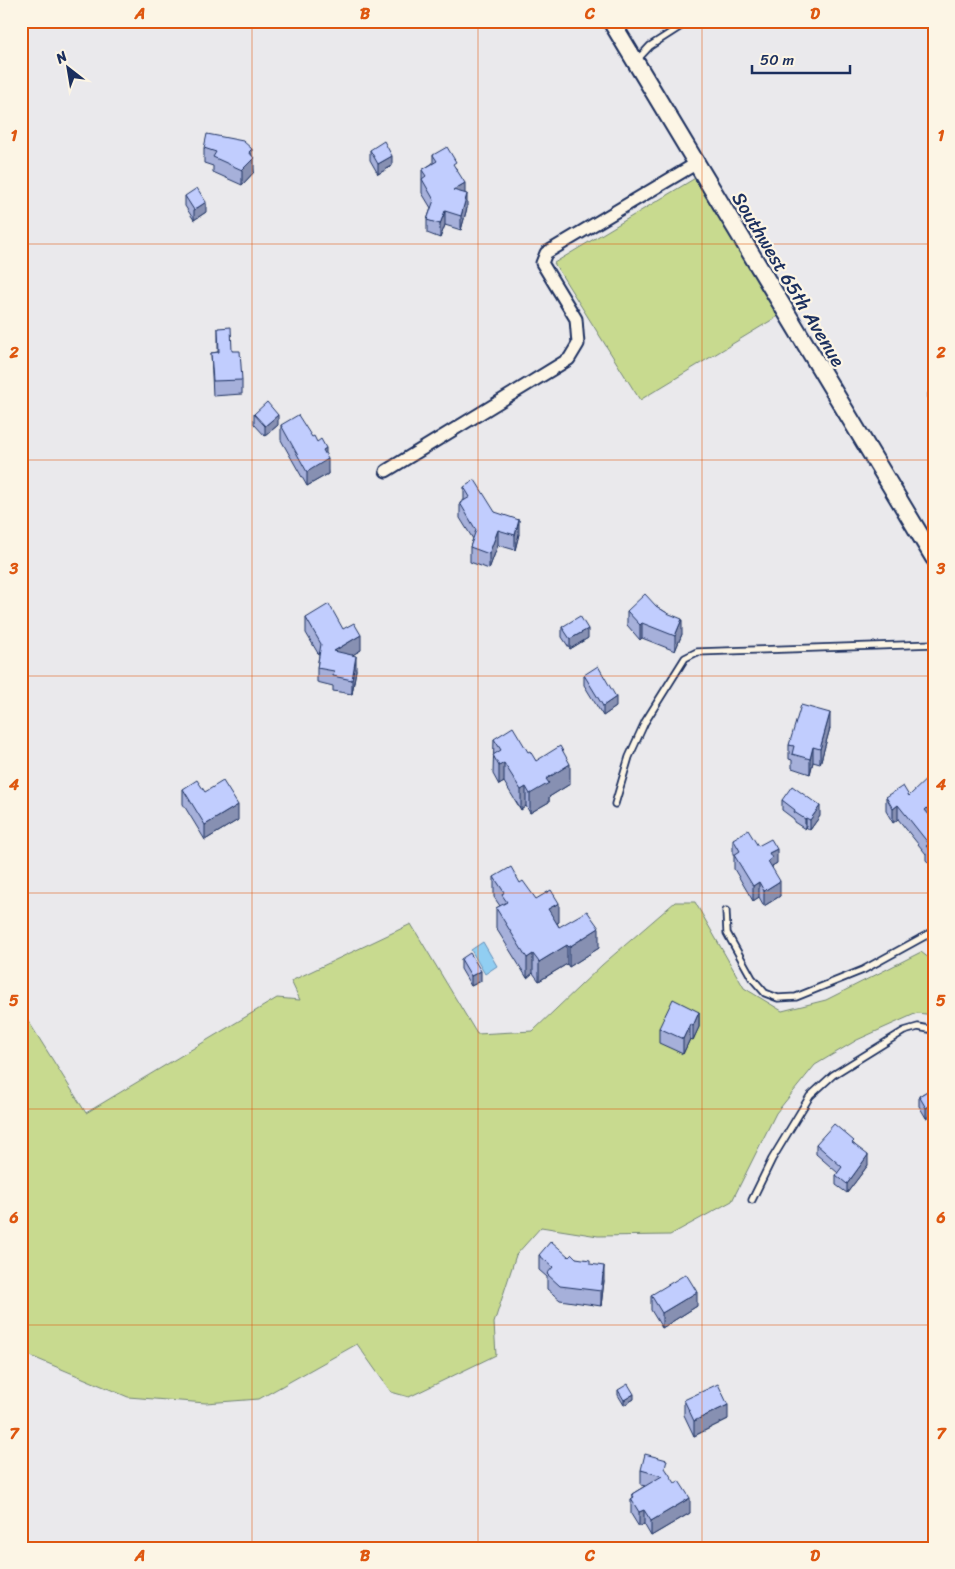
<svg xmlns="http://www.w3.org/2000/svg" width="955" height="1569" viewBox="0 0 955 1569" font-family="Sriracha,sans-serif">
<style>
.green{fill:#c8da8f;stroke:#728476}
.water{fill:#91cef2;stroke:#628eb7}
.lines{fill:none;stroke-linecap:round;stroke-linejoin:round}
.lane-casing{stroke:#1b2f5e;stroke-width:9}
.street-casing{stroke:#1b2f5e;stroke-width:15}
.secondary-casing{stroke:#1b2f5e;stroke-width:20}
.lane{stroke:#fcf5e5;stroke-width:5.5}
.street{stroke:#fcf5e5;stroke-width:11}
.secondary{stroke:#fcf5e5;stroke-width:16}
.wall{fill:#a6b0da;stroke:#1b2f5e}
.shaded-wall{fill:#8790b2;stroke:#1b2f5e}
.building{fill:#c1cdfe;stroke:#1b2f5e}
.grid{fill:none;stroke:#de5710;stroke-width:1;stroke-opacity:0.55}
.labels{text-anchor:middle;stroke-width:4.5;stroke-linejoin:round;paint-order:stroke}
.street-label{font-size:19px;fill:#1b2f5e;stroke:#fcf5e5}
.neatline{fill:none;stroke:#de5710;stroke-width:2}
.grid-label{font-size:16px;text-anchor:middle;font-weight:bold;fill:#de5710}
</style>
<rect width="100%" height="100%" fill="#eae9ec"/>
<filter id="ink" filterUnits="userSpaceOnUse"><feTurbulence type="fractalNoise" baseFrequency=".02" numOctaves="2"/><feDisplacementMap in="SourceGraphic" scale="10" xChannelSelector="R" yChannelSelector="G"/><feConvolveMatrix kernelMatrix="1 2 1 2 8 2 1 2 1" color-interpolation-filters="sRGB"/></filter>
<g filter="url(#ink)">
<path class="green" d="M697,177L780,315L640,400L554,263Z
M675,902H695L744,988L782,1011L826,1000L921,952L934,962V1015L917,1013L857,1040L815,1065L776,1113L732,1201L670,1235L598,1236L541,1227L516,1255L494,1323L496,1355L409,1397L391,1392L357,1344L259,1399L206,1403L128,1397L21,1352V1022L27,1019L86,1113L277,998L300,1000L291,981L411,924L477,1034L533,1031L602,965Z"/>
<path class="water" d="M483,942L497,966L485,974L471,950Z"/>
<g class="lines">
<g class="lane-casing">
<path id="lane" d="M637,60L650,46L689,21
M615,804L629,757L645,722L685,658L697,652L934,644
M726,911L727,933L752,978L765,993L778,998L796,997L863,970L934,931
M752,1200L772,1159L810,1096L833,1075L904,1031L918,1027L934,1030"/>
</g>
<g class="street-casing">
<path id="street" d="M386,471L569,359L578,344L576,319L542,263L546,253L697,163"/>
</g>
<g class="secondary-casing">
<path id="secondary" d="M611,21L934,558"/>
</g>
<use href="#lane" class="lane"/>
<use href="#street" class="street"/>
<use href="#secondary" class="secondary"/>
</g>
<path class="wall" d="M204,148L252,155L254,172L242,185L213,172V166L204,163Z
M370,150L392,166L378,174L370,160Z
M433,155L456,168L465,194L467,208L461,230L445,225L440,238L427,233V220L431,208L422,193V170L433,163Z
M185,196L206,212L194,220L185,206Z
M218,328L232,351L242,380V394L213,396L211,353L218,352Z
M934,373V418L928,408V393L931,392L930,390V375Z
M254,414L278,425L265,436L254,424Z
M281,425L312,437L326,456L328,474L307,486L281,440Z
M464,487L495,512L519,534L515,550L498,545L489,569L470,562V547L473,539L460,518V503L464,500Z
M656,606L667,613L682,634L675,651L642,638L640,640L627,625V611Z
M306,618L343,629L361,650L352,655L356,670L352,694L333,691V686L317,682V668L319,655L306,633Z
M562,627L588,638L570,649L562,637Z
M584,675L616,707L603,716L584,685Z
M830,728L820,764L813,762L810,774L792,768V760L789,759V745Z
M494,739L528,752L536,761L570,784L549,797V802L530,813L526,806L521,810L504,782L499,785L493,774Z
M183,789L205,792L238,820L205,840L183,804Z
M909,796L934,821V869L926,860V854L898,819L893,823L886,811V797Z
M782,800L820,816L810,830L806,827L805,829L794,822V819L782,810Z
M733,839L758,846L777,863L772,866V869L780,896L764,906L759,897L753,901L734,869V856L733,854Z
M494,877L520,883L559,922L557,923L559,927L599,948L569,967L567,964L539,981L533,973L527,978L496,928V908L500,906L494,897Z
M461,959L481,981L471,986L461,969Z
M699,1012V1027L693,1040L690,1039L683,1054L659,1043V1028Z
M934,1087V1113L926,1118L919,1106V1096Z
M816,1144H854L868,1165L847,1193L836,1185V1175L838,1173L816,1154Z
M539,1255L576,1258L590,1264L604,1281L601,1306L560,1300L547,1289V1277L539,1270Z
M651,1295L697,1306L662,1328L651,1310Z
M618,1390L634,1399L624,1405L618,1395Z
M684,1400L728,1419L694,1436L684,1415Z
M641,1470L667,1471L690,1513L651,1536L644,1524L639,1527L631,1514V1499H632V1494L645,1486L641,1485Z"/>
<path class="shaded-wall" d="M252,149V161L254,158V172L242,185V170L249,152Z
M392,156V166L378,174V164Z
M465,183V197L453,190Z
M467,194V208L461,230V216Z
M206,202V212L194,220V210Z
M445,211V225L440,238V224Z
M278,415V425L265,436V426Z
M326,448V460L328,459V474L307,486V472L323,450Z
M519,520V534L515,550V535Z
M498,530V545L489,569V554Z
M682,619V634L675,651V636Z
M642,623V638L640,640V625Z
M588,629V638L570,649V639Z
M361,635V650L334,666V651Z
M356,656V670L352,694V680Z
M616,697V707L603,716V706Z
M830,713V728L820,764V749Z
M813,747V762L810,774V759Z
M504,763V782L499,785V766Z
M570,764V784L549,797V802L530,813V794L546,779Z
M526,787V806L521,810V790Z
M934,801V815L925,824V810Z
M238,805V820L205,840V825Z
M898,805V819L893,823V809Z
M820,806V816L810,830V820Z
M806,818V827L805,829V819Z
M777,849V863L772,866V873L768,861L769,853Z
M780,881V896L764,906V891Z
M759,882V897L753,901V886Z
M559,903V922L548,929V909Z
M599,928V948L569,967V947Z
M567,945V964L539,981V962Z
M533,954V973L527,978V958Z
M481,971V981L471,986V976Z
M699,1012V1027L693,1040V1026Z
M690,1024V1039L683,1054V1039Z
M934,1103V1113L926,1118V1108Z
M868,1155V1165L847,1193V1184Z
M604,1266V1281L601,1306V1291Z
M697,1292V1306L662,1328V1313Z
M634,1394V1399L624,1405V1400Z
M728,1405V1419L694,1436V1421Z
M690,1498V1513L651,1536V1521Z
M644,1510V1524L639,1527V1512Z"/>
<path class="building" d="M207,134L243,141L252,149L249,152L254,158L242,170L213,157L216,152L204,148Z
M384,141L392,156L378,164L370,150Z
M447,147L456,162L453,164L465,183L453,190L467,194L461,216L445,211L440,224L427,220L434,200L422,179L426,176L422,170L437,161L433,155Z
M197,188L206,202L194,210L185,196Z
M231,327L232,351H240L242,380L213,381L211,353L219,352L218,328Z
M934,373V381L930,375Z
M934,390V403L928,393Z
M267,402L278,415L265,426L254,414Z
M298,415L312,437L314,436L317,442L321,439L326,448L323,450L328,459L307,472L281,425Z
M475,480L495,512L519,520L515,535L498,530L489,554L470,547L476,530L460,503L470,497L464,487Z
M645,594L656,606L667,613L682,619L675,636L642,623L640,625L627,611Z
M329,604L343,629L354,623L361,635L334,651L356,656L352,680L333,676L334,671L317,668L321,644L306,618Z
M580,616L588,629L570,639L562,627Z
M598,666L616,697L603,706L584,675Z
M801,705L830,713L820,749L813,747L810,759L792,754L794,746L789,745Z
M513,727L528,752L530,751L536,761L560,746L570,764L546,779L549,783L530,794L526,787L521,790L504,763L499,766L493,755L501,750L494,739Z
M933,773H934V801L925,810L934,821V855L926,846L929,844L898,805L893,809L886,797L903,786L909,796Z
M197,780L205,792L223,781L238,805L205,825L183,789Z
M792,786L820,806L810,820L806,818L805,819L794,812L795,810L782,800Z
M748,830L758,846L771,839L777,849L769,853L772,858L768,861L780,881L764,891L759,882L753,886L734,855L740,851L733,839Z
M511,867L520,883L523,881L536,899L551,890L559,903L548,909L559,927L587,911L599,928L569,947L567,945L539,962L533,954L527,958L496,908L507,902L502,895L504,892L494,877Z
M470,953L481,971L471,976L461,959Z
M673,999L699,1012L693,1026L690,1024L683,1039L659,1028Z
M934,1087V1103L926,1108L919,1096Z
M834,1124L854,1141L852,1143L868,1155L847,1184L836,1175L842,1167L816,1144Z
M551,1241L569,1257L572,1254L576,1258L590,1260V1264L604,1266L601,1291L560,1286L547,1274L553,1267L539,1255Z
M686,1274L697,1292L662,1313L651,1295Z
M628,1384L634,1394L624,1400L618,1390Z
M718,1384L728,1405L694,1421L684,1400Z
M645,1454L667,1460L665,1468L675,1483L679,1481L690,1498L651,1521L644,1510L639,1512L631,1499L634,1497L632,1494L662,1476L641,1470Z"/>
</g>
<path class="grid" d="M252,21V1548M478,21V1548M702,21V1548M21,244H934M21,460H934M21,676H934M21,893H934M21,1109H934M21,1325H934"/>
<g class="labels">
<g class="street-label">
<text transform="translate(789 279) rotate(59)" y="7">Southwest 65th Avenue</text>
</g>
</g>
<rect width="955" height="1569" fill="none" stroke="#fcf5e5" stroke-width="55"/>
<g transform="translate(68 68) rotate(329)" stroke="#fcf5e5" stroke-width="4" paint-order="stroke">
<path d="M0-4L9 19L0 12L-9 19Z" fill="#1b2f5e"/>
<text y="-8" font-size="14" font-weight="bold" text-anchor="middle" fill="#1b2f5e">N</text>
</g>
<path d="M752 65v8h98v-8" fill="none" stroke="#1b2f5e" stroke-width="2.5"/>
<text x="760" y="65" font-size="15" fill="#1b2f5e" stroke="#fcf5e5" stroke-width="4" paint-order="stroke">50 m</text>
<rect x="28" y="28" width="900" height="1514" class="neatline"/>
<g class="grid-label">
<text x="140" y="19">A</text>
<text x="365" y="19">B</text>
<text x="590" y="19">C</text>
<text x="815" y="19">D</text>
<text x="14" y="141">1</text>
<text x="941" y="141">1</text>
<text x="14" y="358">2</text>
<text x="941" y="358">2</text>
<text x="14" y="574">3</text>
<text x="941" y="574">3</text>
<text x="14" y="790">4</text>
<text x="941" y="790">4</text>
<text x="14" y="1006">5</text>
<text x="941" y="1006">5</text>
<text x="14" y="1223">6</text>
<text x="941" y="1223">6</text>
<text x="14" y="1439">7</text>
<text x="941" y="1439">7</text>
<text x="140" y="1561">A</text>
<text x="365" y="1561">B</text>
<text x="590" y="1561">C</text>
<text x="815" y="1561">D</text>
</g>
</svg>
